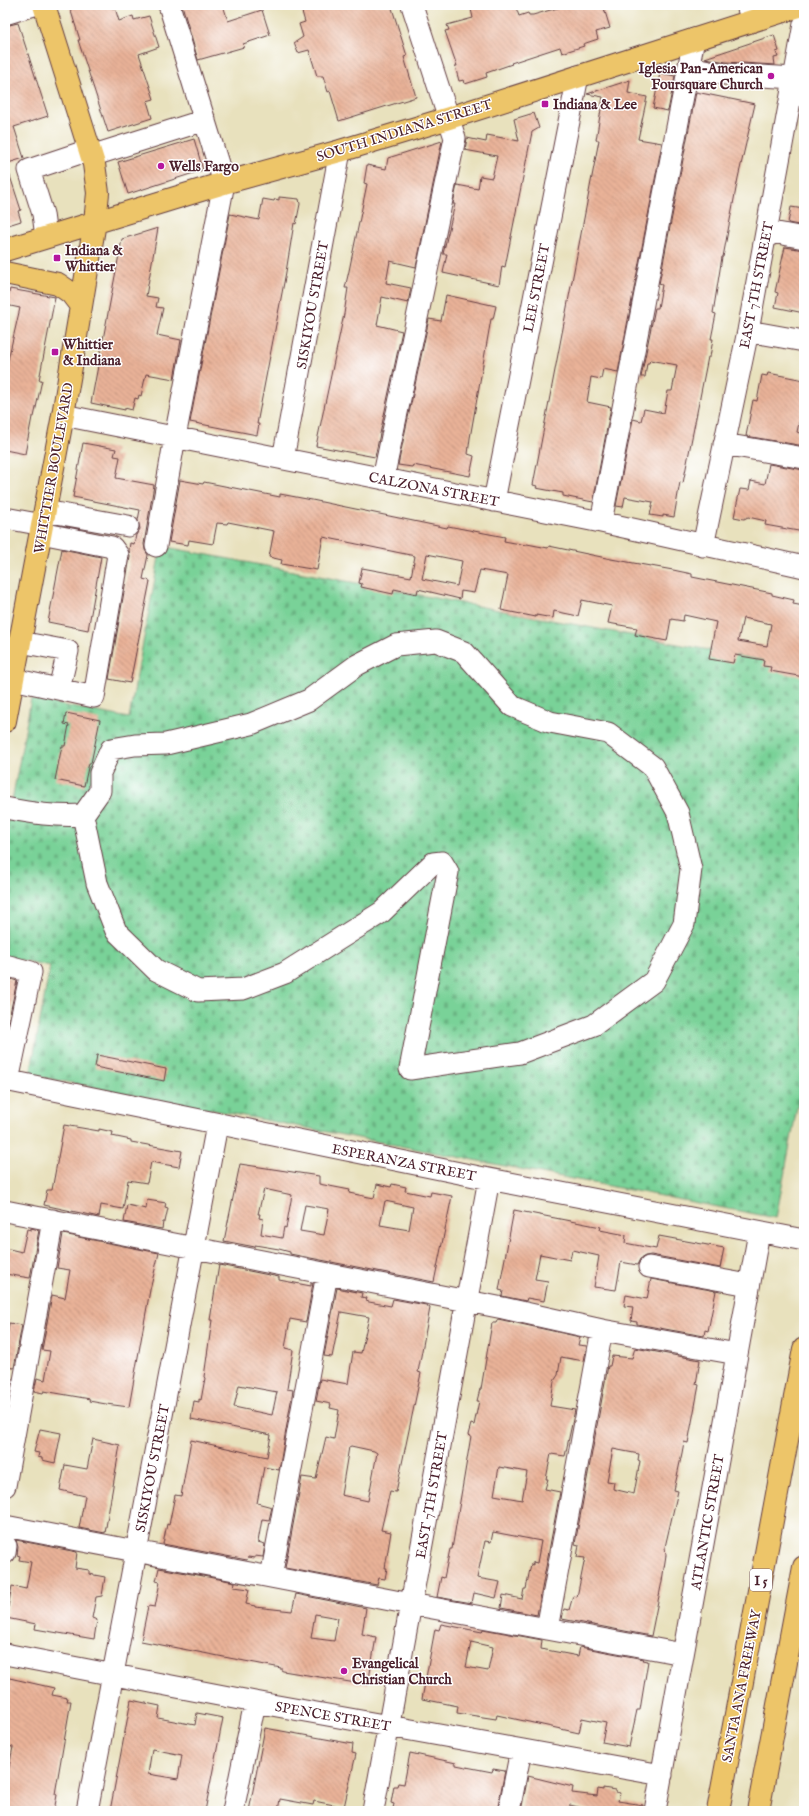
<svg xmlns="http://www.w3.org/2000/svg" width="809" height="1816" viewBox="0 0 809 1816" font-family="'IM FELL English',serif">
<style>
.cemetery{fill:url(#cemetery-stones);stroke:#627862}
.building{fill:url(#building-back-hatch);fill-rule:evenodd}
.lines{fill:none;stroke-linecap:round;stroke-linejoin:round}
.minor-casing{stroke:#623c41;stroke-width:23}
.major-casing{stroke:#623c41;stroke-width:24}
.highway-casing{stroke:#623c41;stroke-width:24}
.minor{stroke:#fff;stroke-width:21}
.major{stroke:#edc569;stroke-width:22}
.highway{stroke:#edc569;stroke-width:22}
.poi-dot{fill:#b5179e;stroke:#fff;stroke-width:1.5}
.labels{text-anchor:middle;stroke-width:3;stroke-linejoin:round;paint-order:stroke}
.shield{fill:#fff;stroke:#80626b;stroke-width:1}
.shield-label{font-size:13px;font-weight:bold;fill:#4a1f2b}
.poi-label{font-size:14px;font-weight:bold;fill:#4a1f2b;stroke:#fff;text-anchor:start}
.street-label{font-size:14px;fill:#4a1f2b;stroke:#fff}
</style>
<defs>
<pattern id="cemetery-stones" width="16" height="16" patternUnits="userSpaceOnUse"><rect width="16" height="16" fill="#79d298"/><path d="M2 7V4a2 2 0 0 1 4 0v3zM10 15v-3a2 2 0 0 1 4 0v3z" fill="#6ab483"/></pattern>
<pattern id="building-back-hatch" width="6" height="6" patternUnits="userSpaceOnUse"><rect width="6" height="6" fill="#e9b298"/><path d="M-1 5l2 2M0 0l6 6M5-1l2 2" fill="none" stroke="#bf907c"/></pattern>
</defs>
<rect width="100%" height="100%" fill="#fff"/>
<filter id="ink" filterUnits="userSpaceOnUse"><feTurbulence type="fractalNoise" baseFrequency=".025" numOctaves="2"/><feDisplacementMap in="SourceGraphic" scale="8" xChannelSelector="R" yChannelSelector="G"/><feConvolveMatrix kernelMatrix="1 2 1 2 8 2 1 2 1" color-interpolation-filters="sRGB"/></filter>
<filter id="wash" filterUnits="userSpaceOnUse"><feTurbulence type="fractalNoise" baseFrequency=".012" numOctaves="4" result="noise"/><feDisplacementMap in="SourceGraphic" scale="16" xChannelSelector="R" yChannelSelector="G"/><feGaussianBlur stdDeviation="0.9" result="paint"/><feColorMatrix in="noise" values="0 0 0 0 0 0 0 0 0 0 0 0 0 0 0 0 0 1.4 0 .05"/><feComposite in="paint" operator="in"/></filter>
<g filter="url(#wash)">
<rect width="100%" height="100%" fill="#e8e1bd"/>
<path class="cemetery" d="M161,546L804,668V1071L776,1218L30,1075L50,966L5,957V838L31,699L129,718Z"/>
<g id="blocks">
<path class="building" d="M69,5H111L112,8H115L119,21L133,16L134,20L149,16L159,47L139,54L154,99L147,101L152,118L108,132L78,40H80Z
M182,5H223L228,21L262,10L270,35L243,44L244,47L198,60Z
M300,5H391L407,56L404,57L416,97L339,121L330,91L328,92L323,76H317L309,50L298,53L294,43L303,37L299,24L305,22Z
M470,5H515L519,16L528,13L529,15H533L568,5H603L610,28L596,32L598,39L583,44L584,46L562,53L560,47L511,63L512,64L486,73L487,77L465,84L464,80L459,81L455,66H457L445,31L449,30L447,25L473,18Z
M18,23L48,116L14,127L24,158L5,164V26Z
M774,35L779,51L776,52L778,57L774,58L775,65L726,62L705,58Z
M660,73L675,76L668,111L653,108Z
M630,80L628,93L647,97L638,139L662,143L618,372L603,369L601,379L591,377L587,402L611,407L593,502L563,496V493L536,488L537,486L533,485L599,140H596L603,97L587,94Z
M696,92L755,104L738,178L723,257H722L713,313L716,314L711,339H713L710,357H708L683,483L680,482L674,517L663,515V517L650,515L653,502L625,497L623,507L616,506L633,419L641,421L644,409L664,413L668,391H672L677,365L650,360L649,363H647L645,377H641L655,308H658L662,285L659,284Z
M534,113L539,128L532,132L505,267L502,266L499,285L443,273L447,254H443L455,204H453L457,185L478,189L480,176L492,178L497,156L465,150L467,138L486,142L487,135L519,141L514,119Z
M194,139L203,170L128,194L118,162Z
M442,141L416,267L390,261L386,283L411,288L408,303L382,297L377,325L402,331L375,457L316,446L344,314L348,288H345L349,271L367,184L364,183L367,165L386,169L388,158Z
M5,167H7L21,210L18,211L21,221L5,226Z
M279,197L299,199L300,204L296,224L294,223L286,272L257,424H259L257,435L190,422L230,214L259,220L263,199L274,201L275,199L279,200Z
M791,207L804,209V226L788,223Z
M158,228L146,296L158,298L156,307L163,308L157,335L181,340L174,379L146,374L141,396L139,395L138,399L135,398L132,410L125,408V410L91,403L122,239Z
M785,247L804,250V313L775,307L778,293L775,292Z
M10,289L55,297L39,380H42L34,417H32L25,454L5,450V373L20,308L6,305Z
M446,295L496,306L493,319H491L470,438L468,454L474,456L470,476L413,465L412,467L398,465L429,319L441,321Z
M768,373L804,380V400L797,432L804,435V446L746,436L753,400L757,401L762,375L767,376Z
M83,443L116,449L114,456L120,457L116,478L154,485L144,544L145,550L148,555L143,579L150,581L130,683L109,679L130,557L129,550L130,543L134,544L136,535L140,529L138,520L140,510L73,497Z
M769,464L804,470V532L765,525L766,521L748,517L744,519L734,517L740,489L749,490L751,481L765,484Z
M180,480L203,484L204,482L280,497V494L312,500L447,528L448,526L505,537L504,541L526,545L527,544L548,548L549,546L611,559L673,570L692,574V577L772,593V595L794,600L793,604L804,606V677L770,671L771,667L763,666L764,660L735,655L733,663L709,659L716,622L684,615L683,621L671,619L667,641L635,635L637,628L608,623L612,606L582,600L578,616L554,611L553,618L536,615V617L501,610L508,575L480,570L474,593L461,591L460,599L418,589L417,594L394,589L393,594L361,587L362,584L359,583L362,568L411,577L415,556L323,537L317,570L281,564L282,560L269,557L274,531L228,522L227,524L217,523L213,544L189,540L188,545L169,542ZM427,554L462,561L457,586L422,579ZM743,618L771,624L767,646L738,641Z
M62,549L101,557L88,630L48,622Z
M66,713L100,720L91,763H89L84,786L55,780L62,746H65L69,725L64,724Z
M5,977L17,981L6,1032H5Z
M97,1055L166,1069L164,1081L95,1067Z
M64,1125L99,1131V1129L113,1132L112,1136L131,1140V1142L182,1151L179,1167L151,1162L147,1183L128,1180L123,1209L101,1205L99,1217L44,1205L47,1190H52Z
M240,1164L319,1176V1184L350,1190L349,1193L374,1198L377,1184L391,1187L392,1184L406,1187L405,1191L430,1196L431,1192L452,1196L434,1282L290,1254V1252L279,1249L255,1245V1247L224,1241ZM264,1189L292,1195L286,1228L284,1227L282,1238L261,1234L263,1219L259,1218L260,1214H258ZM385,1201L413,1207L409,1230L380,1225ZM305,1205L329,1209L324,1235L300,1231Z
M147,1200L166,1203L165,1207L168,1208L165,1222H163L162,1229L124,1222L127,1205L146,1209Z
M514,1210L601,1227L600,1230L626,1235L625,1243L656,1249L659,1236L724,1248L720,1268L651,1255L645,1256L640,1259L637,1265L621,1262L616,1290L594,1287L599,1256L572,1250L570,1260L540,1254L535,1279L548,1281L544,1301L527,1298L526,1301L502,1296L503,1291L499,1290Z
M31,1228L39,1230L30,1278L5,1274V1248L22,1252L27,1229L31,1230Z
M63,1234L159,1253L150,1290L129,1407L106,1404L89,1401L90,1399L44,1391L43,1393L34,1391L37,1378L45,1380L50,1351L42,1350L52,1295L65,1298L70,1270L57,1268Z
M219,1265L279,1277V1280L311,1286V1283H313L306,1322L290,1319L285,1348L293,1350L287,1389L293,1390L279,1470L264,1467L257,1503L272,1507L269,1520L262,1519L258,1542L265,1544L263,1557L255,1556V1558L248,1557L247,1560L163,1544L167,1524L169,1525L175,1495L181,1496L191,1440L267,1457L271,1435L191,1419L194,1401L199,1402V1399L201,1400L205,1378L204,1377L212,1320H210ZM239,1385L277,1392L272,1415L234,1407Z
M651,1279L716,1291L708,1331L705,1330L704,1336L637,1324V1322L631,1321L633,1307L624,1306L626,1295L647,1299Z
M337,1288L362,1293L361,1297L367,1298L366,1301L369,1302L391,1306L393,1299L426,1305L430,1308L418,1372L421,1373L396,1492L390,1491L381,1530L391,1532L385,1568H387L385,1579L379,1578L377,1585L285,1568L302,1477L316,1479L326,1437L334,1439L339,1410L330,1408L331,1404L316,1401L320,1379L348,1384L353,1352L361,1353L369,1317L341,1312L332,1357L324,1356ZM351,1446L374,1451L377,1453L368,1501L341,1495L349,1447Z
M498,1319L580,1337L578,1345L587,1346L584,1361L561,1357L558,1375L554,1381L550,1406L575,1410L565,1456L551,1454L546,1479H548L545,1489L560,1492L537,1615L501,1608L503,1595L522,1599L524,1589H526L531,1564L533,1565V1562L537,1563L541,1541L493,1532L491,1542L485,1541L477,1578L500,1582L496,1598L474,1593L472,1603L437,1597L441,1577L444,1578L450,1549H452L471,1436L468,1435L471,1424L474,1425L479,1401H477L480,1389H481L492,1323H496ZM499,1467L527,1472L522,1500L494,1495Z
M9,1323L22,1325L14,1368L5,1367V1349Z
M635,1348L700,1360L696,1384L699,1385L688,1443L684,1442L682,1453L674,1490L678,1491L665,1547L666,1555L662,1581L651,1636L562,1619L564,1609L569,1610L573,1596L577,1597L585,1558L577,1557L579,1545L575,1544L608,1366H610L612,1356L632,1358ZM613,1449L639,1454L638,1460L640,1461L634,1494L613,1489L614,1482L607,1481Z
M40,1429L61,1433L55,1463L42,1460V1458L38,1457L39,1453L34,1452Z
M93,1439L120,1445L105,1533L79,1528L85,1496L60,1490L65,1465L87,1469Z
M16,1540L77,1552L75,1568L89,1570V1574L105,1577L102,1596L96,1597L92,1618L97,1620L94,1639L35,1629L36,1624L6,1618L12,1586L26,1589L31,1562L19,1560L20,1556L17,1555L18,1547Z
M159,1568L235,1582L234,1587L249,1589L246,1604L255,1606V1607L292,1611L296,1594L366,1608L362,1634L376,1637L368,1685L283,1671L281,1670V1668L141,1641L148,1606L155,1607L160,1582L156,1581ZM315,1614L338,1618L334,1641L311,1638Z
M441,1624L482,1632L483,1629L542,1640L541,1649L578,1656L580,1647L644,1659L643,1660L648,1661L640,1710H637L629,1747L602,1742L606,1723L582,1718L579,1733L497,1715L496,1719L457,1713L458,1706L422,1699L435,1629L439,1630ZM471,1642L493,1647L488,1671L466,1667Z
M5,1677L54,1688L52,1695L68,1698L67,1701H71L55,1794L57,1795L54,1811H5V1787L13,1747L7,1746L8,1740L5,1739Z
M131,1700L160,1706L158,1718L195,1725L197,1713L223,1718L205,1811L181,1807V1811H110ZM152,1749L182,1755L178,1779L148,1774Z
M265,1728L353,1744L352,1753L356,1754L344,1807L314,1801L313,1805L280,1799L278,1811H249Z
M410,1753L456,1763V1765L492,1772L493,1769L505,1771L497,1811H413L393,1808L394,1804L391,1803L394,1786H397L398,1783L404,1784Z
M528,1776L573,1787L572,1793L597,1796L598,1789L603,1790V1788L615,1790V1792L620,1793L618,1801L643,1805L642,1811H594L570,1805L569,1811H521Z"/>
</g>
</g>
<g filter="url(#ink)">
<use href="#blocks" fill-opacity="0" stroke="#623c41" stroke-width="1"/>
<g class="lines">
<g class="minor-casing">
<path id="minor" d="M747,5L752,21
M5,14L34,5
M689,67L725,74L795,78
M91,156L205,120
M767,231L804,238
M46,237L43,214L29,170L89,150
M748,331L804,341
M63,415L601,522L804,567
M724,444L804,458
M283,459L340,151
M383,479L455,138L412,5
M494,501L578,76
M45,511L128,526
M5,518L43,525
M601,522L694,39
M156,546L175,437L224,183L169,5
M703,546L748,331L804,24
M20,642L68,651L59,689
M13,679L94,697L118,555L112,547L41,533
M5,808C31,813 56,817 83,815L100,791V773L111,749L135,745L166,744L251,724L309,700L357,665L396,645L436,641L464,652L512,706L550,722L608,733L653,767L678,813L691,869L684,924L654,981L594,1025L520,1053L410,1069L448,872L442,862L433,863L382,912L285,973L243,989L198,991L156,970L116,931L97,883L83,815
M5,965L31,972L8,1081
M5,1080L489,1179L804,1240
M5,1211L503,1308L602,1330L737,1354
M649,1267L749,1285
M5,1486L53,1220
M5,1526L411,1604L683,1654
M5,1553L6,1546
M271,1577L327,1274
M547,1629L602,1330
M5,1654L255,1702L662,1775
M87,1811L217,1125
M233,1811L255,1702
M373,1811L489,1179
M509,1811L521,1750
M655,1811L759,1232"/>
</g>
<g class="major-casing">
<path id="major" d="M5,250L224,183L340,151L449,118L802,5
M5,273L58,284L71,293L81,306
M5,721L63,415L95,222L98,193L94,164L44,5"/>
</g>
<g class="highway-casing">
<path id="highway" d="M718,1811L804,1349
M758,1811L804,1567"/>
</g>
<use href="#minor" class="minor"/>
<use href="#major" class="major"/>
<use href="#highway" class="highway"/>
</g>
</g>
<g class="poi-dot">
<circle cx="771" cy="76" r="4"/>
<rect x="541" y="100" width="8" height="8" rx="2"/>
<circle cx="161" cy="166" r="4"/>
<rect x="53" y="254" width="8" height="8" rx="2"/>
<rect x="51" y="348" width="8" height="8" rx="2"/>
<circle cx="344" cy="1671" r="4"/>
</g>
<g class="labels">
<rect class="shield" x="750" y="1569" width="22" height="22" rx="3"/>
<g class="shield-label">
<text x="761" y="1585">I 5</text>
</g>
<g class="poi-label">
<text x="763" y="73" text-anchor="end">Iglesia Pan-American<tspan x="763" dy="16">Foursquare Church</tspan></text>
<text x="553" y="109">Indiana &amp; Lee</text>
<text x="169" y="171">Wells Fargo</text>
<text x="65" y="255">Indiana &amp;<tspan x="65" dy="16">Whittier</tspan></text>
<text x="63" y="349">Whittier<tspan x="63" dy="16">&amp; Indiana</tspan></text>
<text x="352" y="1668">Evangelical<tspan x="352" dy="16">Christian Church</tspan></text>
</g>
<g class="street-label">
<text transform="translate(404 130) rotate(-17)" y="5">SOUTH INDIANA STREET</text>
<text transform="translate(756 285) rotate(-79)" y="5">EAST 7TH STREET</text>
<text transform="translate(536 288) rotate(-79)" y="5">LEE STREET</text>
<text transform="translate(312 305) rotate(-80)" y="5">SISKIYOU STREET</text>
<text transform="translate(53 468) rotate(-80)" y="5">WHITTIER BOULEVARD</text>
<text transform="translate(434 489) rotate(11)" y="5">CALZONA STREET</text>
<text transform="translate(404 1162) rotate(11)" y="5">ESPERANZA STREET</text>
<text transform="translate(152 1468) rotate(-79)" y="5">SISKIYOU STREET</text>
<text transform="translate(431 1495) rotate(-80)" y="5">EAST 7TH STREET</text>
<text transform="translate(707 1522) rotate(-80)" y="5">ATLANTIC STREET</text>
<text transform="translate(741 1686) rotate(-79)" y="5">SANTA ANA FREEWAY</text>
<text transform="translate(333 1716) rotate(10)" y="5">SPENCE STREET</text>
</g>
</g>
<rect width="809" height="1816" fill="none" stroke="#fff" stroke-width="20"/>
</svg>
